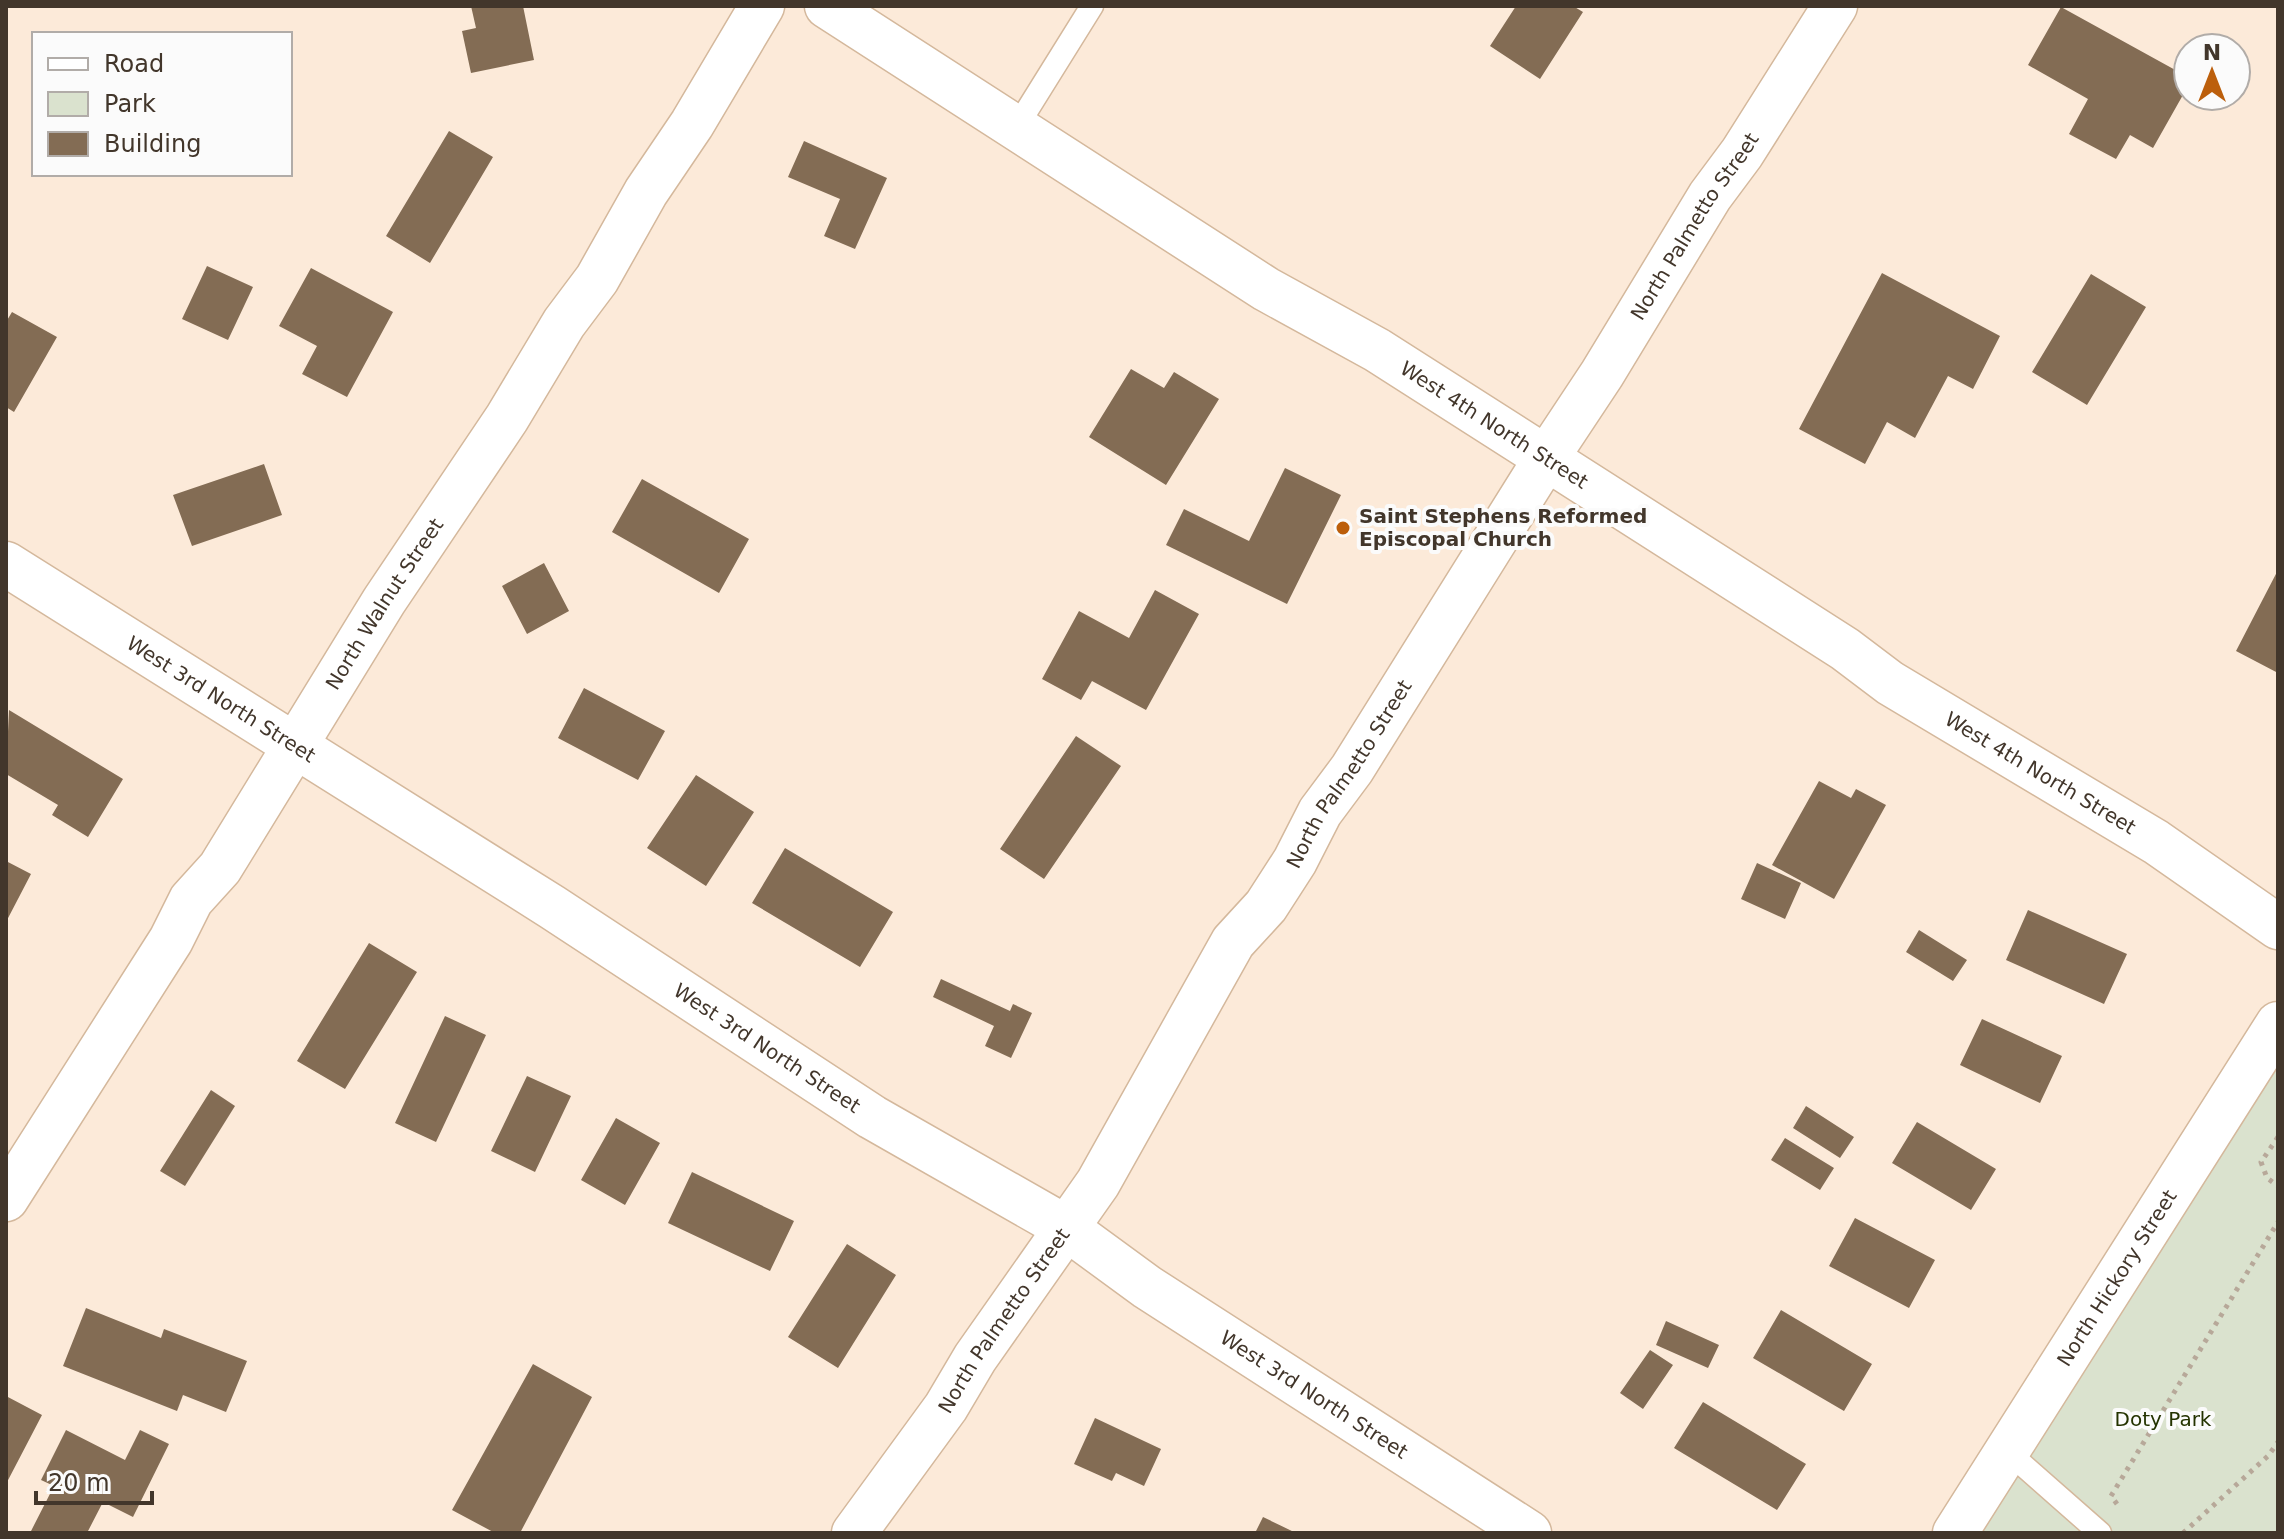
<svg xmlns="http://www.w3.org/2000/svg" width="2284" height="1539" viewBox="0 0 2284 1539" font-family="'DejaVu Sans',sans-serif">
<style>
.park{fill:#dae2ce}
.building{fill:#836c54}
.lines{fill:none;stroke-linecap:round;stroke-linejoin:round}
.service-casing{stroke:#d4b89c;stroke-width:25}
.minor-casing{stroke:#d4b89c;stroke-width:47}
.path{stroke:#b7a899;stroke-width:5;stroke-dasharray:4 6;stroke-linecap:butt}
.service{stroke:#fff;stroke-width:22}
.minor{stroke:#fff;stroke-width:44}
.poi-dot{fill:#bc5f0c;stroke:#fbfbfb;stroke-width:3}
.labels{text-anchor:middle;stroke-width:8;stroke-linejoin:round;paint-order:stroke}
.street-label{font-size:20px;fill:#42362b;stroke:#fbfbfb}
.poi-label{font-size:20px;font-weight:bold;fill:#42362b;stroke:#fbfbfb;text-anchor:start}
.park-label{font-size:20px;fill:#243300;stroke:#fbfbfb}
</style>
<rect width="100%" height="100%" fill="#fcead9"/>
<path class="park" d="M2278,1024V1533H1955Z"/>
<path class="building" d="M471,6H523L534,60L471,73L462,31L476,28Z
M1516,6H1573L1583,12L1540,79L1490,46Z
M2061,7L2188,77V86L2153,148L2130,135L2116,159L2069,134L2088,99L2028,65Z
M449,131L493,157L430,263L386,236Z
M804,141L887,178L855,249L824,236L840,199L788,177Z
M207,266L253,287L228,340L182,319Z
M311,268L393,312L347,397L302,374L317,346L279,326Z
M1882,273L2000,336L1973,389L1948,376L1915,438L1887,422L1865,464L1799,429Z
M2091,274L2146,307L2087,405L2032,372Z
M12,312L57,337L14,412L6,407V322Z
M1131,369L1164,388L1174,372L1219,399L1166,485L1089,437Z
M264,464L282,515L192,546L173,495Z
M1285,468L1341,495L1287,604L1166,545L1184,509L1249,541Z
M642,479L749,539L719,593L612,532Z
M544,563L569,611L527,634L502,586Z
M2278,570V673L2236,651Z
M1155,590L1199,614L1146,710L1092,681L1081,700L1042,679L1079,611L1129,638Z
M584,688L665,731L638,780L558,738Z
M9,710L123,779L88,837L52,815L58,805L6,774Z
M1076,736L1121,766L1044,879L1000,849Z
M696,775L754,812L706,886L647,848Z
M1819,781L1851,798L1856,789L1886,805L1834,899L1772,865Z
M785,848L893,912L860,967L752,903Z
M6,861L31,874L6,922Z
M1757,863L1801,883L1785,919L1741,899Z
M2028,910L2127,954L2104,1004L2006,960Z
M1919,930L1967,960L1953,981L1906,952Z
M369,943L417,972L345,1089L297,1061Z
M941,979L1010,1011L1013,1004L1032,1013L1011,1058L985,1046L994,1026L933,997Z
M445,1016L486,1035L436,1142L395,1123Z
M1982,1019L2062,1056L2040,1103L1960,1065Z
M527,1076L571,1096L535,1172L491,1151Z
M211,1090L235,1106L185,1186L160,1171Z
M1806,1106L1854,1137L1840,1158L1793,1128Z
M616,1118L660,1143L625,1205L581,1180Z
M1917,1122L1996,1169L1971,1210L1892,1163Z
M1785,1138L1834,1168L1820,1190L1771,1160Z
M692,1172L794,1221L770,1271L668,1223Z
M1855,1218L1935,1260L1909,1308L1829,1266Z
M847,1244L896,1275L838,1368L788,1337Z
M86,1308L161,1338L164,1329L247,1361L226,1412L183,1395L177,1411L63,1366Z
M1781,1310L1872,1364L1844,1411L1753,1358Z
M1666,1321L1719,1345L1708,1368L1656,1345Z
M1650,1350L1673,1365L1643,1409L1620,1393Z
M533,1364L592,1397L520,1533H495L452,1510Z
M6,1396L42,1415L6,1484Z
M1703,1402L1806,1464L1777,1510L1674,1448Z
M1095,1418L1161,1449L1144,1486L1116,1473L1112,1481L1074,1464Z
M66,1430L125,1460L140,1430L169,1444L133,1517L103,1502L87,1533H30L54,1486L41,1480Z
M1263,1517L1296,1533H1255Z"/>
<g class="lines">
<g class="service-casing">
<path id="service" d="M1016,128L1092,6
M2007,1451L2100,1533"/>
</g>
<g class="minor-casing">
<g id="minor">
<path id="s1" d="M827,6L1266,289L1377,350L1845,649L1890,683L2156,842L2278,927"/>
<path id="s2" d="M6,564L552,907L872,1117L1065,1227L1147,1287L1529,1533"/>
<path id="s3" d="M6,1199L171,940L191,900L220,868L384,601L507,418L564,323L597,279L646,192L692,124L762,6"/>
<path id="s4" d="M854,1533L946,1407L975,1358L1098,1183L1233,942L1266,906L1295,861L1320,812L1352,769L1545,460L1602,374L1710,196L1742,153L1835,6"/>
<path id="s5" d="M1955,1533L2278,1024"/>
</g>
</g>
<path class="path" d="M2278,1137L2261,1162L2267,1178L2278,1186
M2117,1504L2111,1496L2278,1222
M2183,1533L2268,1456L2278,1442"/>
<use href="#service" class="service"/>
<use href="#minor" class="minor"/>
</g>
<circle class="poi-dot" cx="1343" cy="528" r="8"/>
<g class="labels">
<g class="street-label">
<text dy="7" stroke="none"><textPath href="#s4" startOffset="1556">North Palmetto Street</textPath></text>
<text dy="7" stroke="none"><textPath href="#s1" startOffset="788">West 4th North Street</textPath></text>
<text dy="7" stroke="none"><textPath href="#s3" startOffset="706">North Walnut Street</textPath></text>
<text dy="7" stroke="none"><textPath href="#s2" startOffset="254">West 3rd North Street</textPath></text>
<text dy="7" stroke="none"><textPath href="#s1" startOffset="1436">West 4th North Street</textPath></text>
<text dy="7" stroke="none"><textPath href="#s4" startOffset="908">North Palmetto Street</textPath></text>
<text dy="7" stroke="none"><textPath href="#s2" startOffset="902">West 3rd North Street</textPath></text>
<text dy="7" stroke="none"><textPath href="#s5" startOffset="302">North Hickory Street</textPath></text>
<text dy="7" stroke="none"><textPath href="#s4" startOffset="260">North Palmetto Street</textPath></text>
<text dy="7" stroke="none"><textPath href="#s2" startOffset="1550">West 3rd North Street</textPath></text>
</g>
<g class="poi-label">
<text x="1359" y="523">Saint Stephens Reformed<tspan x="1359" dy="23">Episcopal Church</tspan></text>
</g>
<g class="park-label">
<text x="2163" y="1426">Doty Park</text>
</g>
</g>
<rect width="2284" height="1539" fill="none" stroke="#42362b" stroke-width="16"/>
<rect x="32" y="32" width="260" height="144" fill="#fbfbfb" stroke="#b1aca8" stroke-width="2"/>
<rect x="48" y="58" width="40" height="12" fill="#ffffff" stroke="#b1aca8" stroke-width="2"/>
<text x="104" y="72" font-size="24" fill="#42362b">Road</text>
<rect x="48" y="92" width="40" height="24" fill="#dae2ce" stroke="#b1aca8" stroke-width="2"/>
<text x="104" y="112" font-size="24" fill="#42362b">Park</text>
<rect x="48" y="132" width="40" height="24" fill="#836c54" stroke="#b1aca8" stroke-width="2"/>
<text x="104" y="152" font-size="24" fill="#42362b">Building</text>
<g transform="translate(2212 72)"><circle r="38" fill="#fbfbfb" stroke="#b1aca8" stroke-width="2"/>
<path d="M0-6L14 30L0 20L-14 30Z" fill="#bc5f0c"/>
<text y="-12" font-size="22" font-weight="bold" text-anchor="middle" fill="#42362b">N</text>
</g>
<path d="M36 1491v12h116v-12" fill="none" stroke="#42362b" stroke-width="4"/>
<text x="48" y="1491" font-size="24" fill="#42362b" stroke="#fbfbfb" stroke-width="6" paint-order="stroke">20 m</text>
</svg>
